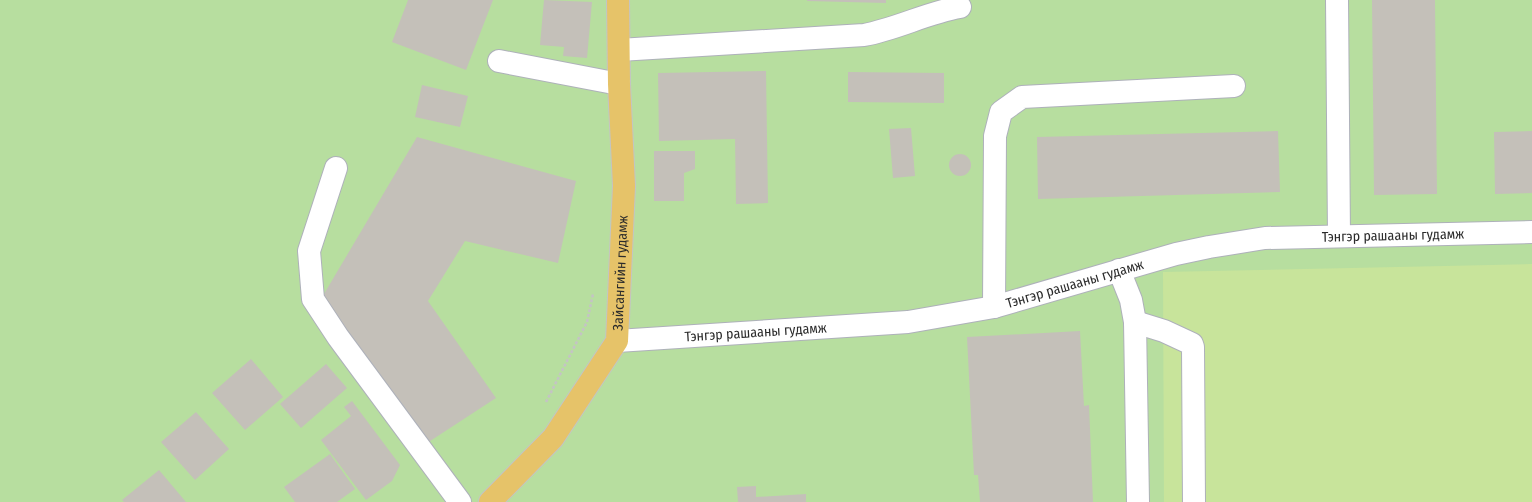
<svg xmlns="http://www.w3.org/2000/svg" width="1532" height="502" viewBox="0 0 1532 502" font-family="'Fira Sans Condensed',sans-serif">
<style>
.green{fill:#b7de9f}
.pitch{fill:#c8e49b}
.building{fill:#c4c0b9}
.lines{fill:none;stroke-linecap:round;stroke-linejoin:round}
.minor-casing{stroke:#aeb1ba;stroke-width:24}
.major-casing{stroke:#c4c4c4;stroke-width:24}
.path{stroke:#c4c4c4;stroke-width:2.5;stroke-dasharray:3 2;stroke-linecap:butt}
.minor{stroke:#fff;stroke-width:22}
.major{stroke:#e6c369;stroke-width:22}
.labels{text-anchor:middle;stroke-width:3.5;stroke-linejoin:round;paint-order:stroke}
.street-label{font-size:14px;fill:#2b2b2b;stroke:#fff}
</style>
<rect width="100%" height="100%" fill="#ebe5de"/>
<path class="green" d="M0,0H1532V502H0Z"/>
<path class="pitch" d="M1532,264V502H1164L1163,272Z"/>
<path class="building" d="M408,0H493L466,70L392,42Z
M544,0L592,2L587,58L563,56L564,47L540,45Z
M807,0H886V3L807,1Z
M1372,0H1435L1437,194L1374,195Z
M766,71L768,203L736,204L735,139L659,141L658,73Z
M848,72L944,73V103L848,102Z
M422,85L468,96L460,127L415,117Z
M911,128L915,176L893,178L889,129Z
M1278,131L1280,192L1038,199L1037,137Z
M1532,131V193L1495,194L1494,132Z
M417,137L576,181L558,263L465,241L428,301L496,398L424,445L321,299Z
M654,151H695V169L684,173V201H654Z
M949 165a11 11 0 1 1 22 0a11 11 0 1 1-22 0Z
M1080,331L1084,406L1089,405L1093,502H980L978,475H974L967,337Z
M251,359L283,397L245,430L212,393Z
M326,364L347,388L301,428L280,404Z
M352,401L400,465L392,481L366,500L321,440L351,416L344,407Z
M196,412L229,449L195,480L161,442Z
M330,454L355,489L337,502H295L284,487Z
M159,470L186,502H124L122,500Z
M756,486V497L806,494V502H738L737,487Z"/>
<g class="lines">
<g class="minor-casing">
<g id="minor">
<path d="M1337,0L1339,235"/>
<path d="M619,50L864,35C897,29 926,13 960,7"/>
<path d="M499,61L619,84"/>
<path d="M336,168L309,251L313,299L338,337L460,502"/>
<path d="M1119,270L1131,300L1135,322L1138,502"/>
<path d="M994,307L995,136L1001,112L1022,97L1234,86"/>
<path d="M1135,322L1164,331L1192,344L1193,347L1194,502"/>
<path id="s1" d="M617,341L908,322L994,307L1176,254L1209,247L1265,238L1532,232"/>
</g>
</g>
<g class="major-casing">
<g id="major">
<path id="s2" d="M490,502L553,438L617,341L624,186L619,84L618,0"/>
</g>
</g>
<path class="path" d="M546,402L587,322L593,294"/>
<use href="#minor" class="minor"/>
<use href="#major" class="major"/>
</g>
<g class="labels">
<g class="street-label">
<text dy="5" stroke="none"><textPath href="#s1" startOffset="787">Тэнгэр рашааны гудамж</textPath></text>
<text dy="5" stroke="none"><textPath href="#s2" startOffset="274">Зайсангийн гудамж</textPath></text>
<text dy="5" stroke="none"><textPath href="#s1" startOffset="463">Тэнгэр рашааны гудамж</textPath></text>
<text dy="5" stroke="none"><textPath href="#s1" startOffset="139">Тэнгэр рашааны гудамж</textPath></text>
</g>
</g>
</svg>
